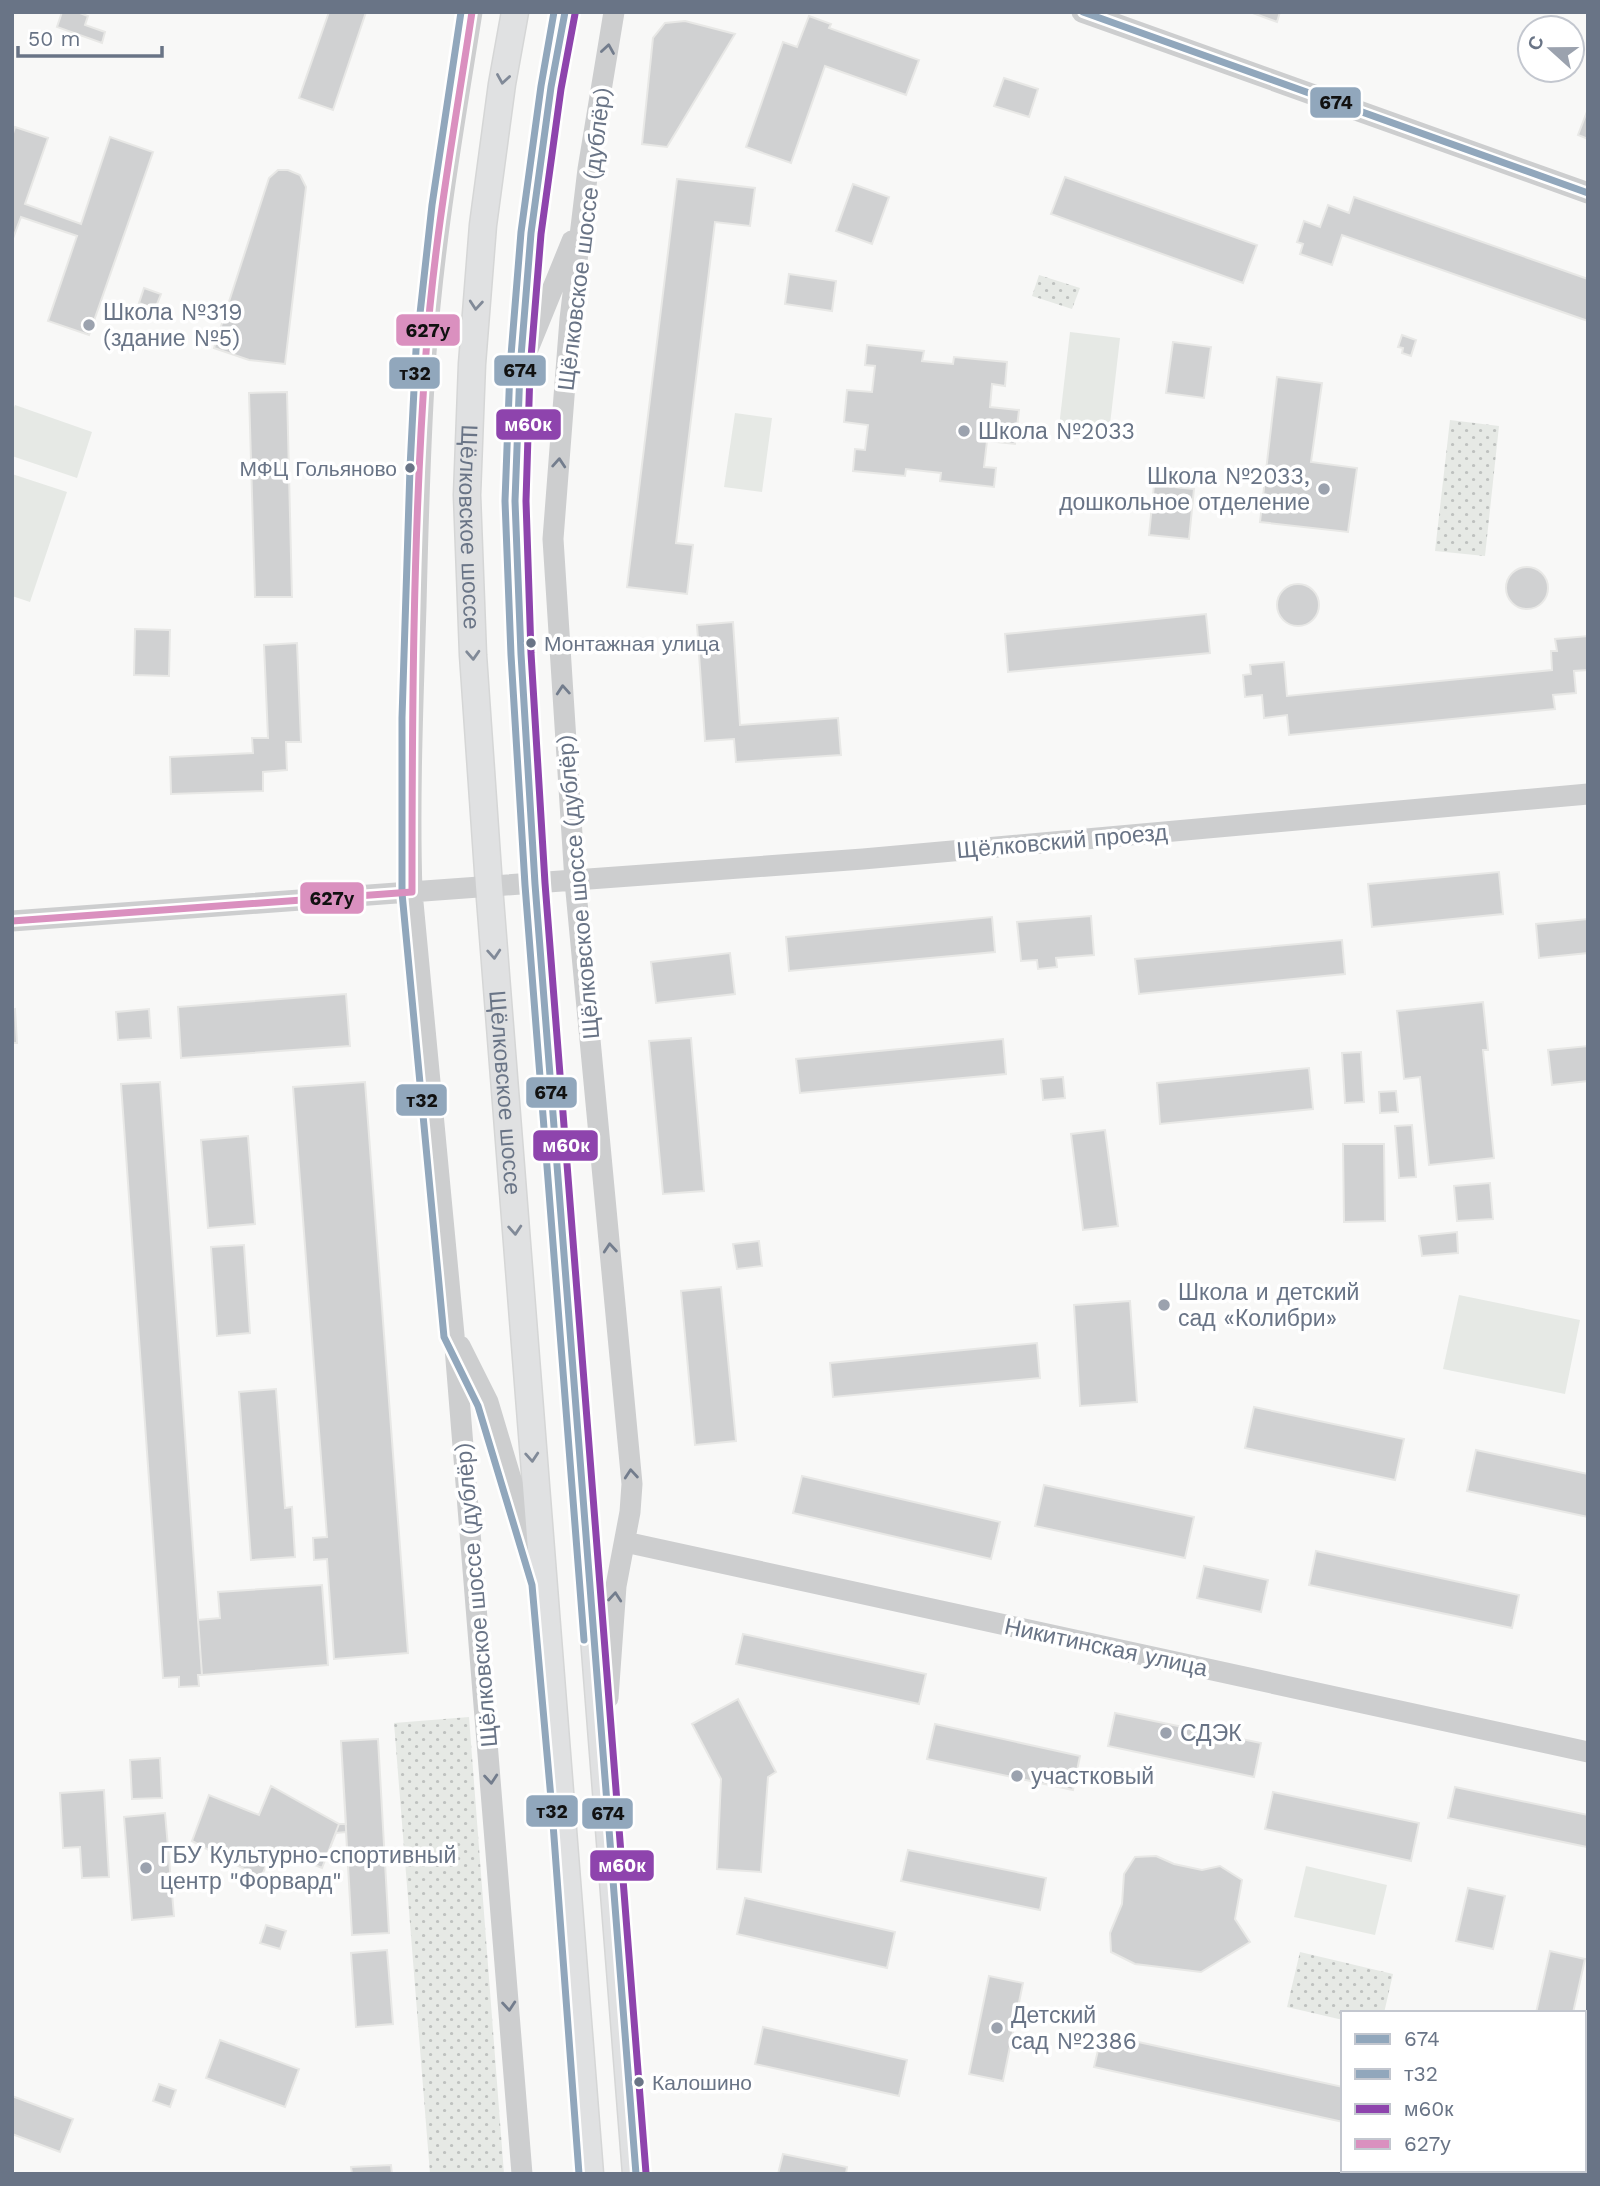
<svg xmlns="http://www.w3.org/2000/svg" width="1600" height="2186" viewBox="0 0 1600 2186" font-family="'Work Sans',sans-serif">
<style>
.green{fill:url(#green-dots)}
.pitch{fill:#e6e9e5}
.building{fill:#d0d1d2;stroke:#e8e8e6;stroke-width:2}
.lines{fill:none;stroke-linecap:round;stroke-linejoin:round}
.major-casing{stroke:#d5d6d6;stroke-width:29}
.minor{stroke:#cdcecf;stroke-width:21}
.major{stroke:#e0e1e2;stroke-width:26}
.bus-1-casing{stroke:#fff;stroke-width:12}
.bus-2-casing{stroke:#fff;stroke-width:12}
.bus-3-casing{stroke:#fff;stroke-width:12}
.bus-4-casing{stroke:#fff;stroke-width:12}
.bus-1{stroke:#91a7bc;stroke-width:7}
.bus-2{stroke:#91a7bc;stroke-width:7}
.bus-3{stroke:#8e44ad;stroke-width:7}
.bus-4{stroke:#da90bf;stroke-width:7}
.oneway{stroke:#737d8d}
.oneway2{stroke:#818a98}
.poi-dot{fill:#9ba2ae;stroke:#fff;stroke-width:2.5}
.bus-dot{fill:#697486;stroke:#fff;stroke-width:2.5}
.labels{text-anchor:middle;stroke-width:7;stroke-linejoin:round;paint-order:stroke}
.bus-label{font-size:21px;fill:#697486;stroke:#fff;text-anchor:start}
.street-label{font-size:23px;fill:#697486;stroke:#fff}
.poi-label{font-size:23px;fill:#697486;stroke:#fff;text-anchor:start}
.line-badge{stroke:#fff;stroke-width:2.5}
.badge-label{font-size:19px;text-anchor:middle;font-weight:bold;fill:#fff}
.pale-badge-label{font-size:19px;text-anchor:middle;font-weight:bold;fill:#111}
</style>
<defs>
<pattern id="green-dots" width="8" height="8" patternUnits="userSpaceOnUse" patternTransform="scale(1.75)"><rect width="8" height="8" fill="#e6e9e5"/><path d="M2 2h.1M6 6h.1" fill="none" stroke="#bec1bf" stroke-width="1.8" stroke-linecap="round"/></pattern>
</defs>
<rect width="100%" height="100%" fill="#f8f8f7"/>
<path class="green" d="M1039,275L1080,288L1072,309L1032,296Z
M1450,420L1499,426L1485,556L1435,551Z
M469,1717L504,2174H430L394,1723Z
M1300,1952L1393,1974L1384,2013H1343V2020L1287,2007Z"/>
<path class="pitch" d="M1070,332L1120,338L1109,433L1059,427Z
M15,405L92,432L77,478L12,456V412Z
M735,413L772,418L762,492L724,487Z
M12,474L67,492L30,602L12,596Z
M1459,1295L1580,1320L1565,1394L1443,1369Z
M1306,1866L1387,1885L1375,1935L1294,1917Z"/>
<path class="building" d="M62,12H77L88,16L85,25L105,32L102,43L57,27Z
M329,12H366L333,110L299,98Z
M1250,12H1280L1277,22Z
M809,16L831,24L829,28L919,60L906,95L825,66L791,163L746,147L783,42L797,47Z
M685,21L735,34L667,147L642,144L653,38L665,23Z
M1004,78L1038,89L1029,117L994,106Z
M1588,109V139L1578,135Z
M15,127L48,138L25,204L81,224L110,137L153,152L89,335L48,321L77,236L21,217L12,241V137Z
M278,170H288L300,175L306,187L285,364L249,360L214,348L269,178Z
M1065,177L1257,245L1243,283L1051,214Z
M677,179L755,188L750,226L715,222L676,543L693,545L687,594L627,587Z
M853,184L889,197L872,244L836,231Z
M1354,197L1588,279V321L1342,235L1332,265L1300,254L1303,244L1297,242L1304,221L1320,227L1328,205L1349,213Z
M789,274L836,281L832,311L785,304Z
M144,288L161,294L155,309L139,303Z
M144,288L161,294L155,309L139,303Z
M1402,335L1416,340L1411,356L1402,353L1403,348L1398,347Z
M1173,342L1211,347L1204,398L1166,393Z
M867,345L924,351L922,361L953,364L954,357L1007,362L1005,386L992,384L990,407L1019,410L1015,444L987,441L984,467L996,468L994,487L940,481L941,473L906,469L905,476L853,471L855,449L865,450L868,425L844,422L847,390L872,392L875,366L865,365Z
M1277,377L1322,383L1311,462L1357,468L1348,532L1260,522Z
M287,392L292,597H255L249,393Z
M1154,485L1194,489L1189,539L1149,535Z
M1506 588a21 21 0 1 1 42 0a21 21 0 1 1-42 0Z
M1277 605a21 21 0 1 1 42 0a21 21 0 1 1-42 0Z
M1206,614L1210,653L1008,672L1005,634Z
M733,622L740,725L838,718L841,755L736,762L734,739L705,741L697,625Z
M135,629L170,630L169,676L134,675Z
M1588,636V670L1574,671L1576,693L1553,695L1555,709L1289,735L1287,715L1264,718L1262,695L1245,697L1243,675L1251,674L1250,665L1284,662L1287,696L1552,670L1551,651H1557L1555,639Z
M297,643L301,742H286L287,770L263,772V791L171,794L170,757L253,753L252,738H268L264,645Z
M1499,872L1503,914L1372,927L1368,884Z
M1091,916L1094,955L1056,958L1057,967L1038,969L1037,960L1021,961L1017,922Z
M992,917L995,952L789,971L786,937Z
M1588,919V953L1539,958L1536,924Z
M1342,940L1345,974L1139,994L1135,959Z
M730,953L735,994L656,1003L651,962Z
M346,994L350,1046L181,1058L178,1007Z
M1483,1002L1488,1050H1483L1494,1158L1429,1165L1420,1077L1404,1079L1397,1011Z
M15,1009L17,1043H12V1010Z
M149,1009L151,1038L118,1040L116,1012Z
M691,1038L704,1191L663,1194L649,1041Z
M1003,1039L1006,1074L800,1093L796,1059Z
M1588,1046V1081L1552,1085L1548,1050Z
M1361,1052L1364,1102L1345,1103L1342,1053Z
M1309,1068L1313,1109L1160,1124L1157,1083Z
M1063,1077L1065,1098L1043,1100L1041,1079Z
M160,1082L202,1675H198L199,1686L179,1687V1677L163,1678L121,1084Z
M365,1082L408,1653L334,1659L327,1559L314,1560L313,1538L327,1537L293,1087Z
M1396,1091L1398,1112L1380,1113L1379,1092Z
M1412,1125L1416,1177L1399,1178L1395,1126Z
M1105,1130L1118,1226L1083,1230L1071,1134Z
M248,1136L255,1224L208,1228L201,1140Z
M1343,1144H1384L1385,1221L1344,1222Z
M1490,1183L1493,1219L1457,1221L1454,1186Z
M1457,1232L1458,1253L1422,1256L1419,1236Z
M759,1241L762,1266L737,1269L733,1244Z
M244,1245L250,1333L217,1336L211,1247Z
M721,1287L736,1441L695,1445L681,1291Z
M1130,1301L1137,1402L1080,1406L1074,1305Z
M1037,1343L1040,1378L833,1397L830,1363Z
M276,1389L285,1508L292,1507L295,1557L251,1560L239,1392Z
M1254,1407L1404,1439L1395,1480L1245,1448Z
M1476,1450L1588,1474V1517L1467,1491Z
M802,1476L1000,1522L991,1559L793,1513Z
M1044,1485L1194,1517L1185,1558L1035,1526Z
M1316,1551L1519,1595L1512,1628L1309,1585Z
M1204,1566L1268,1580L1261,1612L1197,1598Z
M322,1585L328,1665L202,1675L198,1620L220,1618L218,1592Z
M743,1634L926,1674L919,1704L736,1664Z
M738,1699L776,1772L768,1777L761,1872L717,1869L721,1779L692,1724Z
M1115,1713L1261,1743L1254,1777L1108,1746Z
M935,1724L1080,1756L1073,1790L927,1759Z
M378,1739L389,1933L352,1935L341,1741Z
M378,1739L389,1933L352,1935L346,1832L336,1833L322,1868L273,1848L261,1878L192,1841L209,1795L259,1815L271,1786L339,1824H346L341,1741Z
M160,1758L162,1798L132,1799L130,1760Z
M271,1786L339,1824L322,1868L273,1848L261,1878L192,1841L209,1795L259,1815Z
M1455,1787L1588,1815L1587,1847L1448,1818Z
M104,1790L109,1877L82,1878L80,1847L63,1848L60,1793Z
M1273,1792L1419,1823L1411,1861L1265,1829Z
M165,1813L174,1916L132,1920L124,1817Z
M908,1850L1046,1878L1040,1910L901,1881Z
M1156,1856L1174,1864L1202,1870L1220,1866L1242,1880L1235,1919L1250,1942L1201,1972L1135,1964L1111,1952L1110,1933L1122,1904L1124,1874L1135,1857Z
M1468,1888L1505,1896L1493,1949L1456,1941Z
M745,1898L895,1932L887,1968L737,1934Z
M266,1925L286,1931L280,1949L260,1943Z
M387,1950L393,2024L356,2027L351,1953Z
M1550,1951L1585,1959L1573,2013H1536Z
M989,1976L1023,1983L1003,2081L969,2074Z
M763,2027L907,2060L899,2096L755,2064Z
M1102,2034L1343,2087V2122L1094,2067Z
M220,2040L299,2069L285,2107L206,2078Z
M159,2084L176,2090L170,2107L153,2101Z
M12,2096L73,2119L60,2152L12,2134Z
M783,2154L847,2167L846,2174H778Z
M391,2165L392,2174H352L351,2167Z
M1501,2170H1538L1537,2174H1500Z"/>
<g class="lines">
<g class="major-casing">
<g id="major">
<path id="s1" d="M515,12L502,84L483,225L472,364L467,495L473,655L489,886L590,2174"/>
<path d="M565,12L551,87L531,233L520,369L515,501L521,654L535,884L636,2174"/>
</g>
</g>
<path class="minor" d="M472,12C454,125 434,239 426,353C420,437 418,522 416,606C413,701 409,797 412,892L454,1335L522,2174
M1082,12L1588,193
M526,354L572,241
M12,921L863,859L1588,794
M460,1346L488,1402L534,1556
M625,1542L1588,1752
M608,1698L616,1586L630,1512L632,1484L575,881L553,539L570,319L588,169L614,12"/>
<use href="#major" class="major"/>
<g class="bus-1-casing">
<path id="bus-1" d="M565,12L551,87L531,233L520,369L515,501L521,654L535,884L636,2174
M1083,12L1588,193"/>
</g>
<g class="bus-2-casing">
<path id="bus-2" d="M461,12L432,205L416,350L410,468L402,718V893L444,1337L478,1406L532,1585L552,1810L579,2174
M554,12L541,86L521,232L510,368L505,501L511,655L525,885L584,1640"/>
</g>
<g class="bus-3-casing">
<path id="bus-3" d="M575,14L561,89L541,234L530,370L526,501L531,653L545,883L646,2173"/>
</g>
<g class="bus-4-casing">
<path id="bus-4" d="M12,921L412,892C412,712 413,532 426,353C434,239 455,125 472,12"/>
</g>
<use href="#bus-1" class="bus-1"/>
<use href="#bus-2" class="bus-2"/>
<use href="#bus-3" class="bus-3"/>
<use href="#bus-4" class="bus-4"/>
</g>
<defs><path id="oneway-chevron" d="M-2-3.5L2.5 0L-2 3.5" fill="none" stroke-width="1.6" stroke-linecap="round" stroke-linejoin="round" transform="scale(1.75)"/></defs>
<g class="oneway">
<use href="#oneway-chevron" transform="translate(608 49) rotate(-81)"/>
<use href="#oneway-chevron" transform="translate(559 463) rotate(-86)"/>
<use href="#oneway-chevron" transform="translate(563 690) rotate(-94)"/>
<use href="#oneway-chevron" transform="translate(610 1248) rotate(-95)"/>
<use href="#oneway-chevron" transform="translate(631 1474) rotate(-95)"/>
<use href="#oneway-chevron" transform="translate(615 1597) rotate(-85)"/>
<use href="#oneway-chevron" transform="translate(491 1779) rotate(85)"/>
<use href="#oneway-chevron" transform="translate(509 2006) rotate(85)"/>
</g>
<g class="oneway2">
<use href="#oneway-chevron" transform="translate(503 79) rotate(99)"/>
<use href="#oneway-chevron" transform="translate(476 305) rotate(95)"/>
<use href="#oneway-chevron" transform="translate(473 655) rotate(87)"/>
<use href="#oneway-chevron" transform="translate(494 954) rotate(86)"/>
<use href="#oneway-chevron" transform="translate(515 1230) rotate(86)"/>
<use href="#oneway-chevron" transform="translate(532 1457) rotate(86)"/>
</g>
<g class="poi-dot">
<circle cx="89" cy="325" r="7"/>
<circle cx="964" cy="431" r="7"/>
<circle cx="1324" cy="489" r="7"/>
<circle cx="1164" cy="1305" r="7"/>
<circle cx="1166" cy="1733" r="7"/>
<circle cx="1017" cy="1776" r="7"/>
<circle cx="146" cy="1868" r="7"/>
<circle cx="997" cy="2028" r="7"/>
</g>
<g class="bus-dot">
<circle cx="410" cy="468" r="6"/>
<circle cx="531" cy="643" r="6"/>
<circle cx="639" cy="2082" r="6"/>
</g>
<g class="labels">
<g class="bus-label">
<text x="397" y="476" text-anchor="end">МФЦ Гольяново</text>
<text x="544" y="651">Монтажная улица</text>
<text x="652" y="2090">Калошино</text>
</g>
<g class="street-label">
<text transform="translate(584 239) rotate(-83)" y="8">Щёлковское шоссе (дублёр)</text>
<text dy="8" stroke="none"><textPath href="#s1" startOffset="518">Щёлковское шоссе</textPath></text>
<text transform="translate(1062 841) rotate(-5)" y="8">Щёлковский проезд</text>
<text transform="translate(578 887) rotate(-95)" y="8">Щёлковское шоссе (дублёр)</text>
<text dy="8" stroke="none"><textPath href="#s1" startOffset="1085">Щёлковское шоссе</textPath></text>
<text transform="translate(476 1595) rotate(-95)" y="8">Щёлковское шоссе (дублёр)</text>
<text transform="translate(1106 1647) rotate(12)" y="8">Никитинская улица</text>
</g>
<g class="poi-label">
<text x="103" y="320">Школа №319<tspan x="103" dy="26">(здание №5)</tspan></text>
<text x="978" y="439">Школа №2033</text>
<text x="1310" y="484" text-anchor="end">Школа №2033,<tspan x="1310" dy="26">дошкольное отделение</tspan></text>
<text x="1178" y="1300">Школа и детский<tspan x="1178" dy="26">сад «Колибри»</tspan></text>
<text x="1180" y="1741">СДЭК</text>
<text x="1031" y="1784">участковый</text>
<text x="160" y="1863">ГБУ Культурно-спортивный<tspan x="160" dy="26">центр "Форвард"</tspan></text>
<text x="1011" y="2023">Детский<tspan x="1011" dy="26">сад №2386</tspan></text>
</g>
</g>
<g class="line-badge">
<rect x="1309" y="86" width="53" height="33" rx="7" fill="#91a7bc"/>
<rect x="395" y="313" width="66" height="34" rx="7" fill="#da90bf"/>
<rect x="493" y="354" width="54" height="33" rx="7" fill="#91a7bc"/>
<rect x="388" y="356" width="53" height="34" rx="7" fill="#91a7bc"/>
<rect x="495" y="408" width="67" height="33" rx="7" fill="#8e44ad"/>
<rect x="299" y="881" width="66" height="34" rx="7" fill="#da90bf"/>
<rect x="525" y="1076" width="53" height="33" rx="7" fill="#91a7bc"/>
<rect x="395" y="1083" width="53" height="34" rx="7" fill="#91a7bc"/>
<rect x="532" y="1129" width="67" height="33" rx="7" fill="#8e44ad"/>
<rect x="525" y="1794" width="54" height="34" rx="7" fill="#91a7bc"/>
<rect x="581" y="1797" width="53" height="33" rx="7" fill="#91a7bc"/>
<rect x="589" y="1849" width="66" height="33" rx="7" fill="#8e44ad"/>
</g>
<g class="badge-label">
<text x="528" y="431">м60к</text>
<text x="566" y="1152">м60к</text>
<text x="622" y="1872">м60к</text>
</g>
<g class="pale-badge-label">
<text x="1336" y="109">674</text>
<text x="428" y="337">627у</text>
<text x="520" y="377">674</text>
<text x="415" y="380">т32</text>
<text x="332" y="905">627у</text>
<text x="551" y="1099">674</text>
<text x="422" y="1107">т32</text>
<text x="552" y="1818">т32</text>
<text x="608" y="1820">674</text>
</g>
<rect width="1600" height="2186" fill="none" stroke="#697486" stroke-width="28"/>
<rect x="1341" y="2011" width="245" height="161" fill="#ffffff" stroke="#c3c7cf" stroke-width="2"/>
<rect x="1355" y="2034" width="35" height="10" fill="#91a7bc" stroke="#c3c7cf" stroke-width="2"/>
<text x="1404" y="2046" font-size="21" fill="#697486">674</text>
<rect x="1355" y="2069" width="35" height="10" fill="#91a7bc" stroke="#c3c7cf" stroke-width="2"/>
<text x="1404" y="2081" font-size="21" fill="#697486">т32</text>
<rect x="1355" y="2104" width="35" height="10" fill="#8e44ad" stroke="#c3c7cf" stroke-width="2"/>
<text x="1404" y="2116" font-size="21" fill="#697486">м60к</text>
<rect x="1355" y="2139" width="35" height="10" fill="#da90bf" stroke="#c3c7cf" stroke-width="2"/>
<text x="1404" y="2151" font-size="21" fill="#697486">627у</text>
<g transform="translate(1551 49) rotate(291)"><circle r="33" fill="#ffffff" stroke="#c3c7cf" stroke-width="2"/>
<path d="M0-5L12 26L0 18L-12 26Z" fill="#9ba2ae"/>
<text y="-10" font-size="19" font-weight="bold" text-anchor="middle" fill="#697486">С</text>
</g>
<path d="M18 46v10h144v-10" fill="none" stroke="#697486" stroke-width="3.5"/>
<text x="28" y="46" font-size="21" fill="#697486" stroke="#ffffff" stroke-width="5" paint-order="stroke">50 m</text>
</svg>
